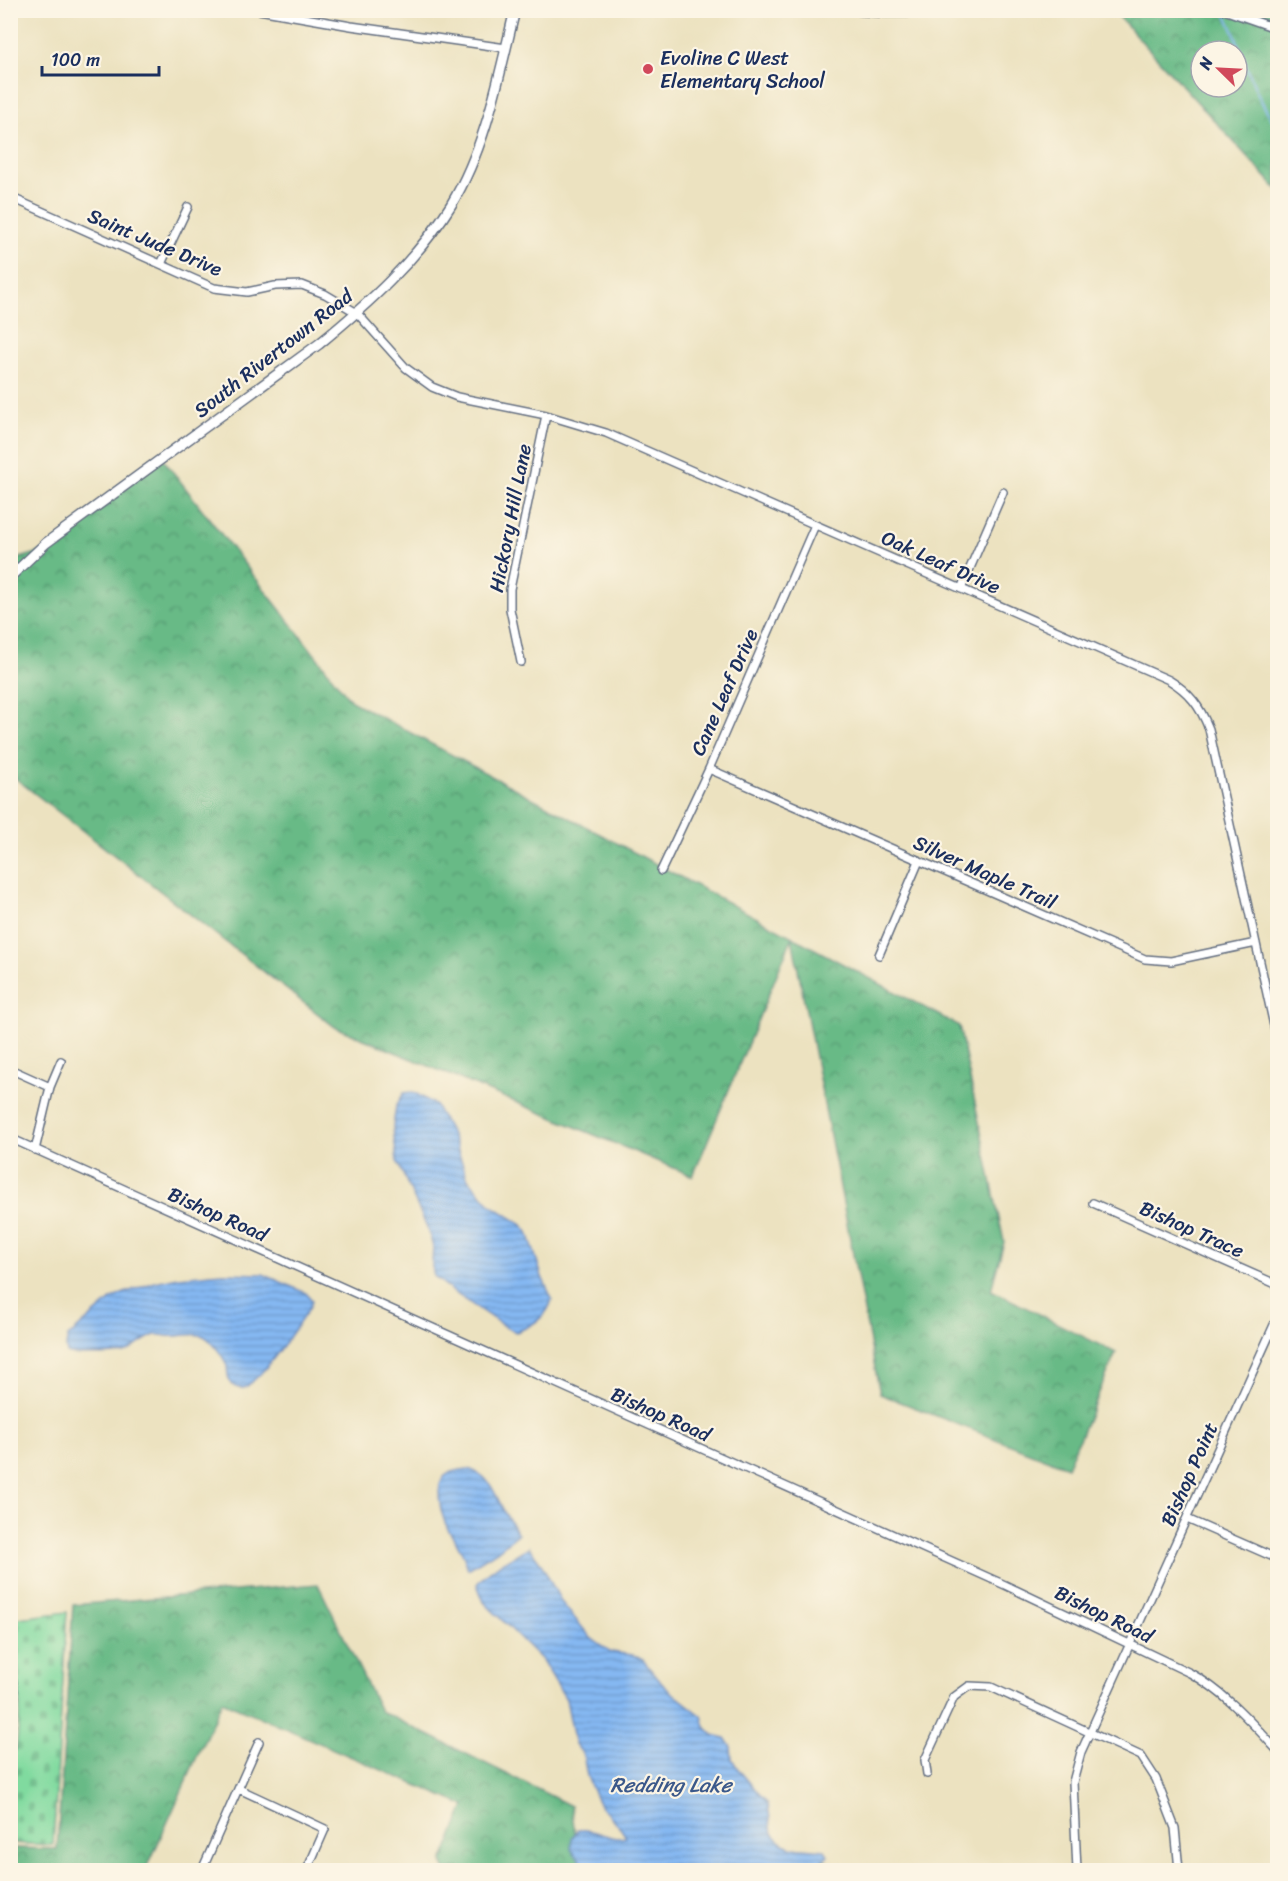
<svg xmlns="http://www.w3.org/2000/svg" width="1288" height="1881" viewBox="0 0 1288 1881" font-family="Sriracha,sans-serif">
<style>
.forest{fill:url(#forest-crowns);stroke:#427472;stroke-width:1.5;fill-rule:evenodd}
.cemetery{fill:url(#cemetery-stones);stroke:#4e847e;stroke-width:1.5}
.water{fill:url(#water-rules);stroke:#5074a8;stroke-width:1.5}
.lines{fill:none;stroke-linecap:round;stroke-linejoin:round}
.stream{stroke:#85b8f2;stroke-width:2}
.minor-casing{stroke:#646e80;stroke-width:10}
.tertiary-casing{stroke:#646e80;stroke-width:11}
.secondary-casing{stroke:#646e80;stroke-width:12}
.minor{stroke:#fff;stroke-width:7}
.tertiary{stroke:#fff;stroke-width:8}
.secondary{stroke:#fff;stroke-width:9}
.poi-dot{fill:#d1495b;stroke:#fcf5e5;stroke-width:2}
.labels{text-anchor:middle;stroke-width:4.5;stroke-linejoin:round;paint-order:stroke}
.poi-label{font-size:20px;fill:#1b2f5e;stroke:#fcf5e5;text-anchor:start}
.street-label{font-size:20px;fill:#1b2f5e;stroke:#fcf5e5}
.water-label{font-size:21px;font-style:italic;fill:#3b588a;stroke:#fcf5e5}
</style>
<defs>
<pattern id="forest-crowns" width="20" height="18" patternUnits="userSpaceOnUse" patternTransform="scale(1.5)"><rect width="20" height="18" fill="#68ba86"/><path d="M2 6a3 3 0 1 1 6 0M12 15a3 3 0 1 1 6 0" fill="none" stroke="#559871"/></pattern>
<pattern id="cemetery-stones" width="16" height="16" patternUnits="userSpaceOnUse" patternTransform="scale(1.5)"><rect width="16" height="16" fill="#80da9f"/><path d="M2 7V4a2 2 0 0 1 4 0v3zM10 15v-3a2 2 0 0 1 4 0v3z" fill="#6ebb8b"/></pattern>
<pattern id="water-rules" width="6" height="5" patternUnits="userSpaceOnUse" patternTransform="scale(1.5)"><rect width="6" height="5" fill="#85b8f2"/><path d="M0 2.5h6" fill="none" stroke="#6c96c7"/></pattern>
</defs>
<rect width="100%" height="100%" fill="#fcf5e5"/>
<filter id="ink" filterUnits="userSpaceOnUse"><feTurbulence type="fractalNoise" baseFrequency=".0167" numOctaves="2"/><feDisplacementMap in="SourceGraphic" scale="12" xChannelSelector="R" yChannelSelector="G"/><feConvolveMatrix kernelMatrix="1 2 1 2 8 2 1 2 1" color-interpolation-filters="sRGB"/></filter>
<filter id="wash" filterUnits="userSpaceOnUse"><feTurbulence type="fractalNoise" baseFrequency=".008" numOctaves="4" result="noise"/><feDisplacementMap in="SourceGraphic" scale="24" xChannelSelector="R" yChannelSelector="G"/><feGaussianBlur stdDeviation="1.35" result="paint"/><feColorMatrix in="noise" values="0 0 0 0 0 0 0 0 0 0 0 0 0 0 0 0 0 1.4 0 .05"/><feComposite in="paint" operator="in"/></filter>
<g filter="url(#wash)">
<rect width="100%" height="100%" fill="#ece2c0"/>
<path class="forest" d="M1114,11H1277V189L1123,21ZM1201,51H1237V87H1201Z
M159,454L351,701L959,1026L1004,1242L991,1290L1116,1353L1067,1467L880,1394L792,938L693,1176L335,1027L11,775L10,561L44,551Z
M318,1584L380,1711L571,1806L578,1854L594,1870H446L442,1862L465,1806L222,1701L146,1870H11V1848L57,1849L73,1605Z
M811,1854L848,1870H791Z"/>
<path class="cemetery" d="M67,1612L53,1845L11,1843V1762L17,1742L20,1706L18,1668L11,1645V1619Z"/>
<path class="water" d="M410,1092L417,1094L435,1105L452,1135L468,1179L491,1205L521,1224L528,1232L542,1277L552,1299C548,1316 532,1326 516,1332L507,1328L455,1293L434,1276L432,1266L433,1246L426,1225L397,1161L393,1127L396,1106L404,1093Z
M223,1273L263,1274L306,1293L312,1300L310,1307C295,1329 266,1374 244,1388C239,1388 235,1388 232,1384C227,1380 228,1372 227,1366C224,1357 210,1337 201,1335C190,1333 179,1337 168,1336C163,1336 160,1334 155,1335C145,1338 136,1347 127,1352C120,1355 73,1356 67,1353L66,1346L68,1337L112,1299L122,1294L155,1282L178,1277Z
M468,1469C491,1475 495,1495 505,1513C509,1521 514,1527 518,1534L497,1551L468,1569C466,1562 463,1554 459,1547C456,1540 450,1534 447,1527C441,1514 434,1487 445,1476C451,1470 461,1470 468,1469Z
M529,1547L540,1562L562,1603L591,1638L611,1652L633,1655L643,1660L665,1687L702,1716L705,1727L713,1735L725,1738L731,1747L732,1759L738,1769L768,1804L771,1828L774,1835L782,1843L791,1847L825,1850L828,1855L813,1870H588L571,1849L572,1838L578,1830C594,1827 610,1842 626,1837L619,1826L602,1808L596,1798L587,1776L583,1754L575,1744L566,1699L542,1660L484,1602L477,1584C490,1567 511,1558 529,1547Z"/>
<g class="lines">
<path class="stream" d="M1225,13C1244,50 1251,94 1278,127"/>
</g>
</g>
<g filter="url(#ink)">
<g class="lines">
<g class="minor-casing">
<path id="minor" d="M259,10L351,26L506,48
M849,10C879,14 908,15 938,10
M1224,10L1278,29
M10,197L214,288L247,292L275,286L302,285L325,294L357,313L406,368L432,387L457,397L546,415L606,433L1169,680C1189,692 1200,706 1209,729L1278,1044
M161,264L188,207
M961,589L1003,492
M521,662L510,609V589L546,415
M709,769L1145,959L1171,961L1256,943
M661,871L709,769L815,525
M879,955L919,861
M10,1069L50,1087
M10,1138L1005,1585L1190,1673C1224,1691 1252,1723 1278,1751
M35,1150L50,1087L61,1061
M1093,1203L1278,1285
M1187,1519L1278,1559
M927,1774L925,1760L954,1697L969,1686L991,1687L1141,1756L1156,1779L1175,1828L1179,1870
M239,1789L325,1829L307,1870
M202,1870L259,1742
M1077,1870L1073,1782L1081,1752L1278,1316"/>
</g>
<g class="tertiary-casing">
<path id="tertiary" d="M10,1667L14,1696L10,1733"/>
</g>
<g class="secondary-casing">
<path id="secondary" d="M10,577L46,543L319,344C368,304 417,260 451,205C486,147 499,76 515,10"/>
</g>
<use href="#minor" class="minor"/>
<use href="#tertiary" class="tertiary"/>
<use href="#secondary" class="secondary"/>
</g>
</g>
<circle class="poi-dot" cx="648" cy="69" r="6"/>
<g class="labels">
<g class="poi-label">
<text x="660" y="65">Evoline C West<tspan x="660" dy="23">Elementary School</tspan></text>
</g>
<g class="street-label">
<text transform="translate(155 242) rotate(23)" y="7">Saint Jude Drive</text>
<text transform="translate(273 353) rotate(-38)" y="7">South Rivertown Road</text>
<text transform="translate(510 518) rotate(-79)" y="7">Hickory Hill Lane</text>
<text transform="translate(941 562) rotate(24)" y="7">Oak Leaf Drive</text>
<text transform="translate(724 692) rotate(-66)" y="7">Cane Leaf Drive</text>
<text transform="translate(985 872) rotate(24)" y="7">Silver Maple Trail</text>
<text transform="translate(218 1214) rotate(24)" y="7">Bishop Road</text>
<text transform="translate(1192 1229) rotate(24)" y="7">Bishop Trace</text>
<text transform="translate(661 1414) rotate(24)" y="7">Bishop Road</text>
<text transform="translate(1189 1474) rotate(-66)" y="7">Bishop Point</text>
<text transform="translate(1104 1614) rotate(26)" y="7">Bishop Road</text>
</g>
<g class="water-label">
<text x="671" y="1792">Redding Lake</text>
</g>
</g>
<rect width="1288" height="1881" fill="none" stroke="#fcf5e5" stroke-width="36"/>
<g transform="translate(1219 69) rotate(294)"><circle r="28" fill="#fcf5e5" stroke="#a2a6af" stroke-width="1.5"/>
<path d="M0-4.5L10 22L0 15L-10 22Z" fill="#d1495b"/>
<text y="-9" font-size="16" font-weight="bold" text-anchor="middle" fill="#1b2f5e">N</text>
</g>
<path d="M42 66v9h117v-9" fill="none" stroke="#1b2f5e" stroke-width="3"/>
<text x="51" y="66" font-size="18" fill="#1b2f5e" stroke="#fcf5e5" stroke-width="4.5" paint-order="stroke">100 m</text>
</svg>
